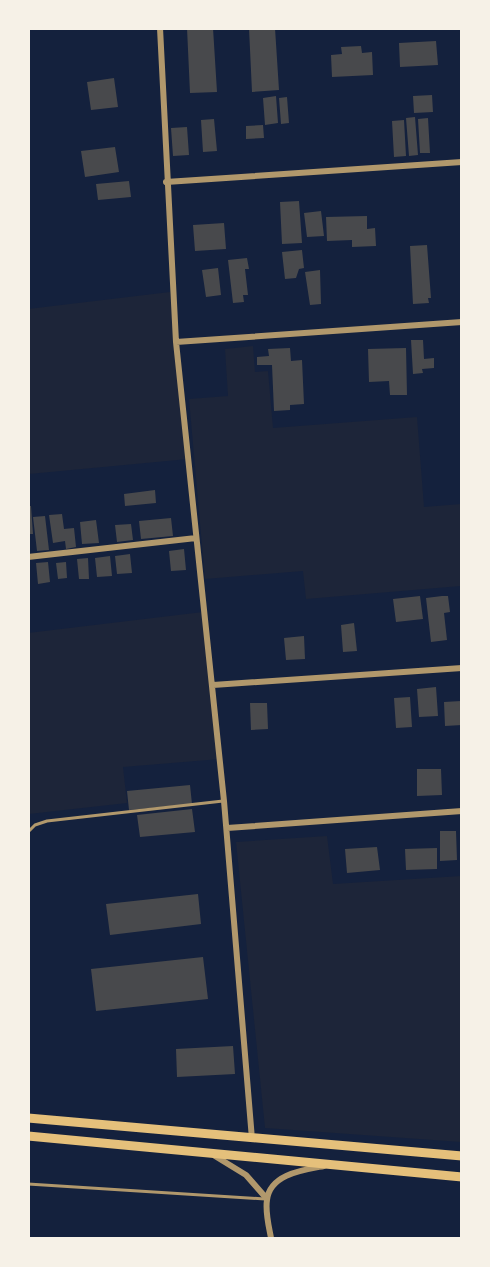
<svg xmlns="http://www.w3.org/2000/svg" width="490" height="1267" viewBox="0 0 490 1267" font-family="'Noto Sans',sans-serif">
<style>
.green{fill:#1d2539}
.building{fill:#48494c}
.lines{fill:none;stroke-linecap:round;stroke-linejoin:round}
.service{stroke:#b1986c;stroke-width:3}
.minor{stroke:#b1986c;stroke-width:6}
.primary{stroke:#e5c07b;stroke-width:9}
</style>
<rect width="100%" height="100%" fill="#14213d"/>
<path class="green" d="M170,292L188,459L29,474L28,309Z
M253,346L255,372L268,371L273,428L417,417L424,507L461,504V586L306,599L303,571L205,579L189,399L228,396L225,349Z
M203,612L220,759L123,767L127,803L29,814L28,633Z
M327,836L333,884L461,876V1142L265,1128L236,842Z"/>
<path class="building" d="M187,28H213L217,92L190,93Z
M249,28H275L279,90L252,92Z
M436,41L438,65L400,67L399,43Z
M361,46L362,53L372,52L373,75L332,77L331,55L342,54L341,47Z
M114,78L118,107L91,110L87,82Z
M432,95L433,112L414,113L413,96Z
M276,96L278,123L265,125L263,98Z
M287,97L289,123L281,124L279,98Z
M415,117L418,155L409,156L406,118Z
M428,118L430,153H420L418,119Z
M214,119L217,151L203,152L201,120Z
M404,120L406,156L394,157L392,121Z
M263,125L264,138L246,139V126Z
M187,127L189,155L173,156L171,128Z
M115,147L119,172L85,177L81,151Z
M129,181L131,197L98,200L96,184Z
M299,201L302,243L282,244L280,202Z
M321,211L324,236L307,237L304,213Z
M367,216V229L375,228L376,246L352,247V240L327,241L326,217Z
M224,223L226,249L195,251L193,225Z
M427,245L431,298H428L429,303L413,304L410,246Z
M302,250L304,268L299,269L296,278L285,279L282,252Z
M247,258L249,269H245L248,295H243L244,302L233,303L228,260Z
M218,268L221,295L206,297L202,270Z
M320,270L321,304L310,305L305,272Z
M411,340H423L424,359L434,358V368L422,369L423,373L413,374Z
M290,348L291,361L302,360L304,404L290,405V410L274,411L272,365H257V357L269,356L268,349Z
M406,348L407,395H390L389,381L369,382L368,349Z
M155,490L156,503L125,506L124,494Z
M28,506H31L33,534H28Z
M62,514L64,529L74,528L76,547L66,549L65,541L53,543L49,515Z
M45,516L49,550L37,551L33,517Z
M171,518L173,536L141,539L139,521Z
M96,520L99,543L82,544L80,522Z
M131,524L133,540L117,542L115,525Z
M184,549L186,570L171,571L169,551Z
M130,554L132,573L117,574L115,556Z
M110,556L112,576L97,577L95,558Z
M88,558L89,579H79L77,559Z
M48,562L50,582L38,584L36,563Z
M66,562L67,578L58,579L56,563Z
M420,596L423,619L396,622L393,599Z
M442,596H448L450,612L444,613L447,640L431,642L426,598Z
M354,623L357,651L343,652L341,625Z
M304,636L305,659L286,660L284,638Z
M436,687L438,716L419,717L417,689Z
M410,697L412,727L396,728L394,698Z
M461,701L462,725L445,726L444,702Z
M250,703H267L268,729L251,730Z
M417,769H441L442,795L417,796Z
M190,785L192,804L129,810L127,791Z
M192,809L195,832L140,837L137,815Z
M440,831H456L457,860L440,861Z
M377,847L380,870L347,873L345,849Z
M437,848V869L406,870L405,849Z
M198,894L201,924L110,935L106,904Z
M203,957L208,999L96,1011L91,969Z
M233,1046L235,1074L177,1077L176,1049Z"/>
<g class="lines">
<path class="service" d="M305,28H333
M28,832L35,825L47,821L223,801
M28,1184L265,1199"/>
<path class="minor" d="M160,28L176,342L224,801L252,1139
M166,182L462,162
M176,342L462,322
M28,557L196,538
M213,685L462,668
M227,828L462,811
M215,1156L246,1175L267,1199
M271,1238C269,1227 265,1212 267,1200C270,1174 303,1170 324,1166"/>
<path class="primary" d="M28,1118L462,1156
M28,1136L462,1177"/>
</g>
<rect width="490" height="1267" fill="none" stroke="#f6f1e7" stroke-width="60"/>
</svg>
